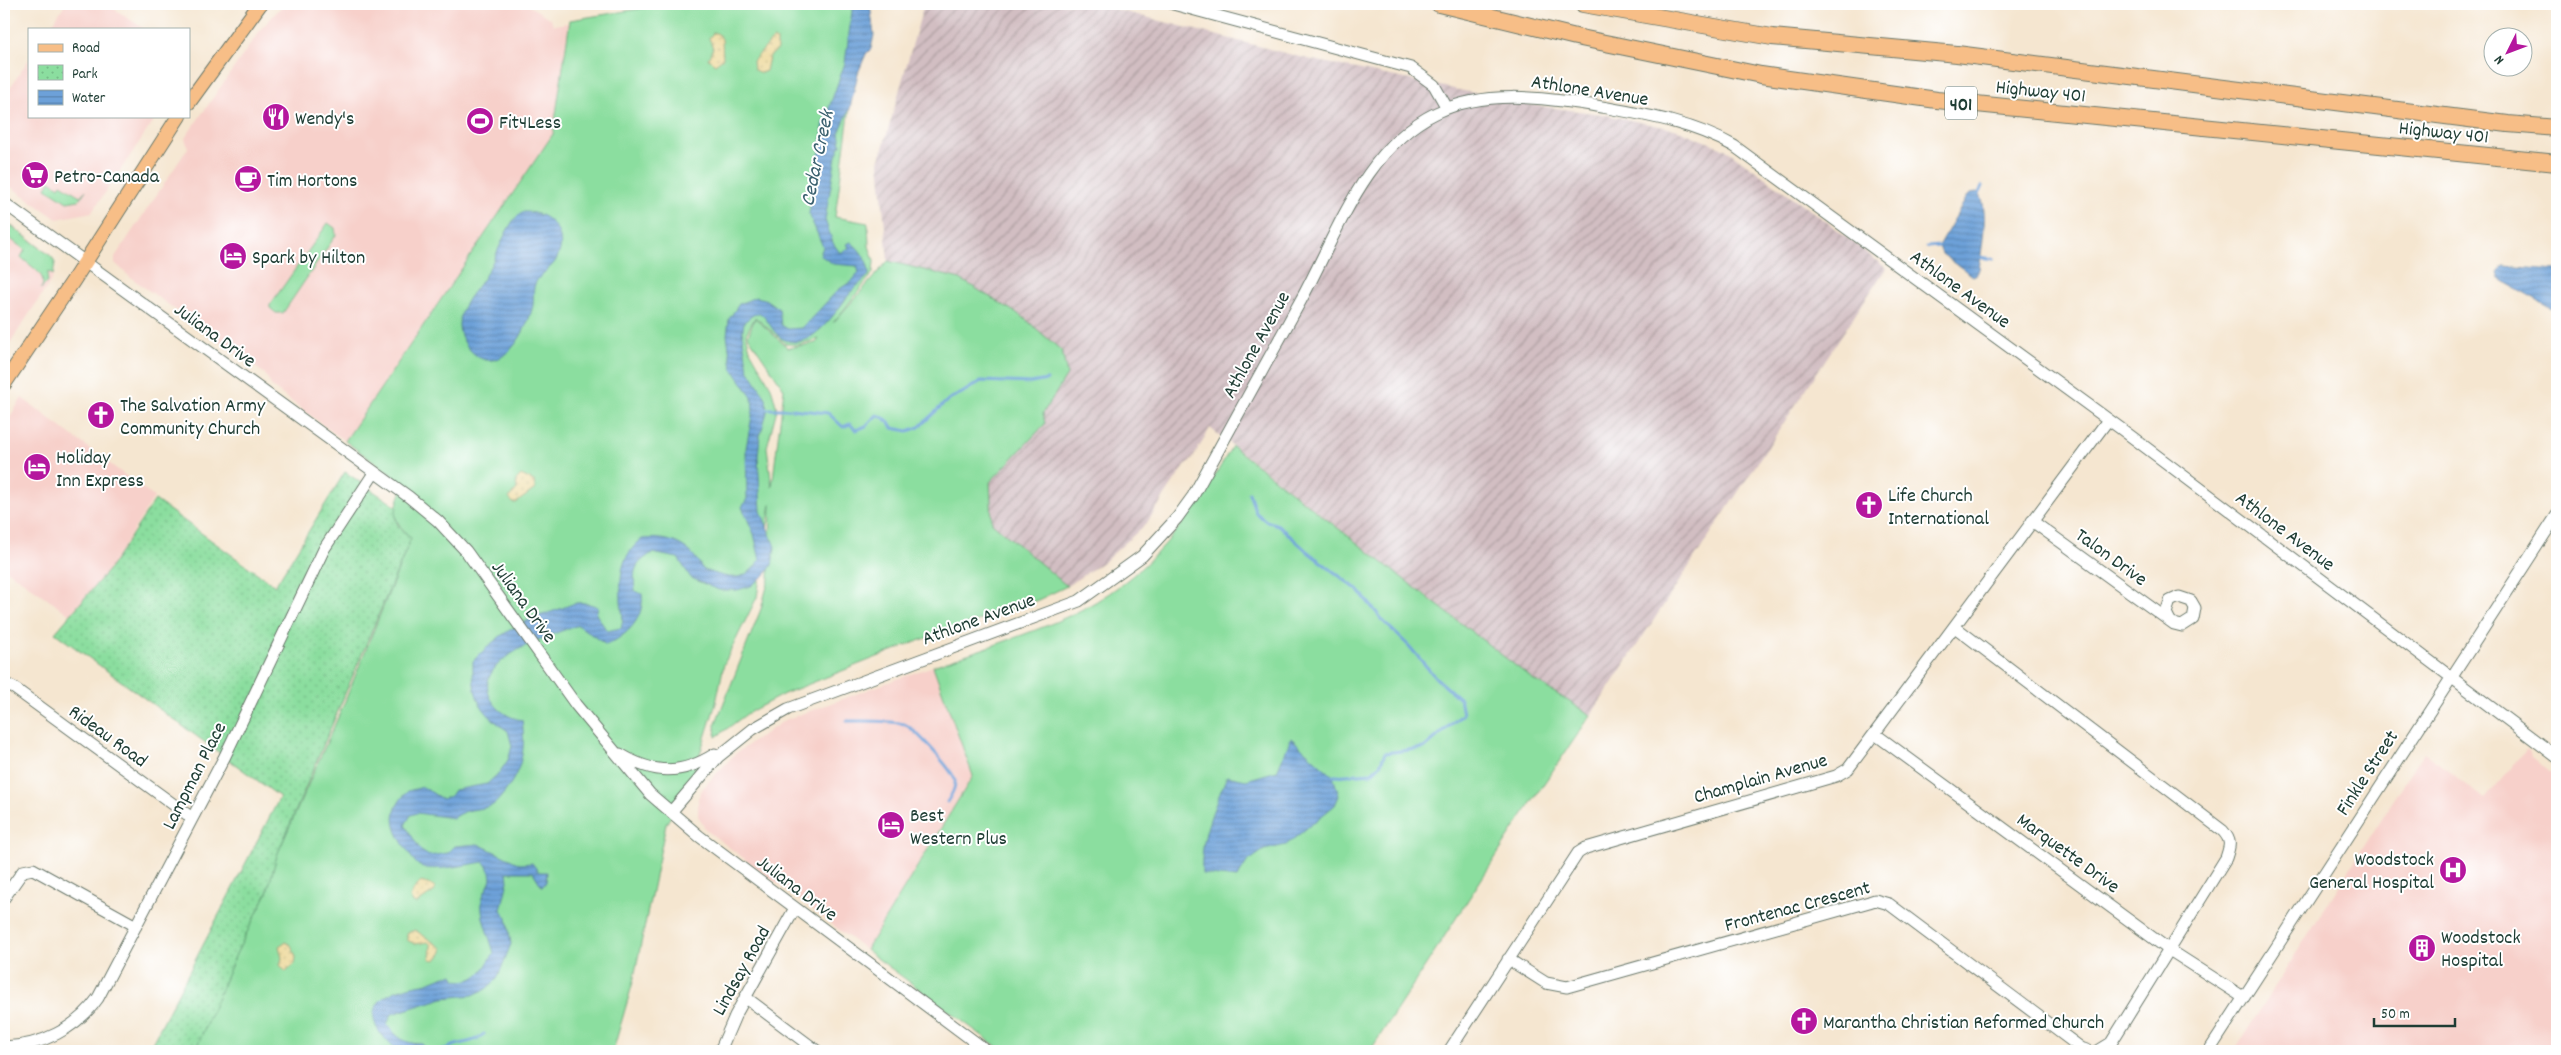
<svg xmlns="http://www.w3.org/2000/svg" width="2561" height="1055" viewBox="0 0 2561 1055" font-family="Dekko,sans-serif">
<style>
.built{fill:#f7d0ca}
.industrial{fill:url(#industrial-furrows)}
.grass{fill:#8bde9f;stroke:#558e6a;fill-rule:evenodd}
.sand{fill:url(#sand-dots);stroke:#868c69}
.park{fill:url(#park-dots);stroke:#558e6a}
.water{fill:url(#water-rules);stroke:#466f86}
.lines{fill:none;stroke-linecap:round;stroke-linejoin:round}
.stream{stroke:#6da1d9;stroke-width:3}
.minor-casing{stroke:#6a786b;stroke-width:13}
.major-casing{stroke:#6a786b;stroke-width:16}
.highway-casing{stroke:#6a786b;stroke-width:18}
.minor{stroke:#fff;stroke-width:11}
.major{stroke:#f7be87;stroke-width:14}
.highway{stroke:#f7be87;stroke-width:16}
.labels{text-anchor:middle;stroke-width:4;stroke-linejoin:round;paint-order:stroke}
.shield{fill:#fff;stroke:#627771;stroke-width:1}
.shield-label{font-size:19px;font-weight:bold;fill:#1f3d34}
.street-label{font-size:20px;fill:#1f3d34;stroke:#fff}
.poi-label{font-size:20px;fill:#1f3d34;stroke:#fff;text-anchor:start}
.water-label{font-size:21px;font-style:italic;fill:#3a606e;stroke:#fff}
</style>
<defs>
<pattern id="industrial-furrows" width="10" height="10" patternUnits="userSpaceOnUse" patternTransform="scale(1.25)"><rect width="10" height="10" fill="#d2bec2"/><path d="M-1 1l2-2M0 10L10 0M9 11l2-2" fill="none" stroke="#aa9c9e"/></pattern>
<pattern id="sand-dots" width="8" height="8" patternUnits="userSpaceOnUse" patternTransform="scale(1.25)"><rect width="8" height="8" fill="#eeda9e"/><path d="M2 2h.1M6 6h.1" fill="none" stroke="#ccbc89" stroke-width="1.8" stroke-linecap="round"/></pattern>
<pattern id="park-dots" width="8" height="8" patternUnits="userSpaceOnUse" patternTransform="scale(1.25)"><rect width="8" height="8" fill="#8bde9f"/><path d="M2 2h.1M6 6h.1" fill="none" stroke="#78bf8a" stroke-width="1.8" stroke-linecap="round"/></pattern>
<pattern id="water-rules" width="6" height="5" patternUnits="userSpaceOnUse" patternTransform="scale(1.25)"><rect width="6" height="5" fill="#6da1d9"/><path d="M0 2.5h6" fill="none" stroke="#5984b1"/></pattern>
</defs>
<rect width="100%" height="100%" fill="#fff"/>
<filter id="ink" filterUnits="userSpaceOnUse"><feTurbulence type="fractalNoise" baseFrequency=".02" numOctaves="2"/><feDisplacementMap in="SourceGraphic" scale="10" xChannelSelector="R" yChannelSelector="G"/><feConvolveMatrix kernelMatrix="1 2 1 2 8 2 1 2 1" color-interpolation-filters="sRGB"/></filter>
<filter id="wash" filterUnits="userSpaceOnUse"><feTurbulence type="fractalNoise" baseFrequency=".0096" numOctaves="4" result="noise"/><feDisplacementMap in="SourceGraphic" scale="20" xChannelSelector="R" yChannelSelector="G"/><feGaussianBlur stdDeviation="1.12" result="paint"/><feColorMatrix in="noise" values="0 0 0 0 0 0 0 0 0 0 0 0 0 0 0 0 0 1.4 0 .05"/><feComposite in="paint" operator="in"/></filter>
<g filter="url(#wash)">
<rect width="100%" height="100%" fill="#f5e6d0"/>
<path class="built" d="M65,4H107L144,29H49Z
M284,4H526L551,19L553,25L569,23L553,134L345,441L272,387L265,374L130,277L115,263V257L188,148L185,138L261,29Z
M29,59V116H157L92,212L57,219L4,182V97Z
M4,219L50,254L55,265L53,277L47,287L4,352Z
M22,398L154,497L110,568L70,615L4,568V426Z
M933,666L973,776L866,950L706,830L698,816V798L703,788L735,754L785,720Z
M2527,749L2530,756L2557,778V1051H2234L2424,752L2485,799Z"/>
<path class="industrial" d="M924,4H1095L1308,59L1532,105L1601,114L1678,130L1725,149L1831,225L1886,268L1591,715L1534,680L1210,428L1193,458L1184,467L1146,524L1106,560L1067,586L992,523L990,482L1045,424L1043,413L1067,375L960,279L888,261L879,162Z"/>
<path class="grass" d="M669,4H864L835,217L868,223L869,246L874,261L873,273L833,323L888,261L960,279L1023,317L1062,351L1067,375L1043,413L1045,424L990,482L992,523L1067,586L1038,600L915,642L784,694L748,713L716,737L715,725L761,609L769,579L771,503L757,597L724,664L716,703L690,785L666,824L633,982L613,1051H195L236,954L267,893L277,855L343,706L411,538C388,516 395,512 404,484L345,441L553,134L570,20ZM755,317L786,344L797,345L819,339L816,343L788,348L755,318L748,336L784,389L772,487L767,447L777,409L771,387L750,350L746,334Z
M50,181L59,187L61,184L80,196L86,190L79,200L67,202L46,188Z
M4,220L52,257L55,263L53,275L48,272L47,282L41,289C49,274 29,266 21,257L25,250L4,234Z
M328,223L335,228L336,235L283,313H276L270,308V305Z
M1232,446L1534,680L1591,715L1536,795L1370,1051H1003L866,950L973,776L933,666C978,650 1025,636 1069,616C1146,580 1192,519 1232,446Z"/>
<path class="sand" d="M713,33H717L722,39L723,58L715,64L708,59L713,48L709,38Z
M773,39L777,40V50L769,57L766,71L761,73L754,70L753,61Z
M521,475L534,481L535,489L516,503H513L509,498L517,489L516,480Z
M421,882L434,886L435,891L416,904L413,903L410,897L414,889Z
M415,930L442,948V952L436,960L430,959L431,945L428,942L415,944L407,940V933Z
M285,942L291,945L296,957L295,964L286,972L280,965L282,958L279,946Z"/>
<path class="park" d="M345,472L397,507C392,523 400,528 411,538L277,855L267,893L236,954L195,1051H148L280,797L55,633L110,568L155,500L275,586Z"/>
<path class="water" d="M853,4H870L874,35L871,49L866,54L858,73L850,108L839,133L841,144L836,156L825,220L833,243L840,253L849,248L847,244L851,242C861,250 869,262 869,275C864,281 857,285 852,291C837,309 810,357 780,337C772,331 768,319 760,313L753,315L744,322L742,335L748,369L766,398L767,412L760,436L758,456L761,511L775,547L772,565L766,574L751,586L737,590H719L691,578L678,558L652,553C634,565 633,569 635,591L642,594C645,618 627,636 606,645L578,625C551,635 470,659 491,699C498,711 509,718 522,720C526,749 522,770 504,793C501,797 497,802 493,805C479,811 467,807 453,818L417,813L411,815L405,825L421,851L429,856L448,853L455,846L478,844L520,864L532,863L539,872H547L546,882L542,887L533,872H507L508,881L501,910L507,918L511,944L497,979L486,989L473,995L443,998L392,1014L387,1024C397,1038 405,1044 422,1044L428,1051H398C392,1044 381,1037 377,1028C362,997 403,987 423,984C433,982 442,975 453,975L456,980C477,984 484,969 494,953C490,937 480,918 482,902C483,885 500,884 484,862C469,864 436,872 422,867C416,865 412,858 409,853C393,830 386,813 408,791L423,787L442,799L450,796L454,790L487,784L499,773L508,760L512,746L508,731C479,711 472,697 473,661C499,634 518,622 554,611C573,605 576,598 598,607L596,614L607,631L621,628C624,618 622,612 621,602C620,575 620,557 642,539C668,536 691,544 702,569C727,578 743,585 760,560L754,534L742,507L747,499L746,448L753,411L752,397L732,368L727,335L729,319L739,304L756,297L765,299L779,309L781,325L788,329L802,328L838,290L852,281L859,273L857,266L833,264L820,255L823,247L809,214L812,195L810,183L820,152L824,122L845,63Z
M1977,192C1991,203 1981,251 1979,269L1977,274L1973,276L1942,254L1939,246L1967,197L1971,193Z
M524,212C550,211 570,235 556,260C551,269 540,274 536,282C532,289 534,298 533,305C529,324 513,358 492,360C483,361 478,357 472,352C465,345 459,335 459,325C459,304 478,289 487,272C497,256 502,237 513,221C516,217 519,214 524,212Z
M2503,266L2557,270V311L2500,279L2498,273Z
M1291,738L1333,776L1339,796L1335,805L1286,845L1264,850L1247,862L1237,878L1202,874C1200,836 1213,811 1227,776L1246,780L1277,771Z"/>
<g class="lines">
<path class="stream" d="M1979,193L1982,186
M1927,247L1939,246
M1980,257L1993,259
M764,409H792L828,413L843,427L850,424L856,430L866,426L877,415L886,419L893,428L908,431L919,427L949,399L962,393L981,381L1031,383L1047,380
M1249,493L1256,513L1266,521L1278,525L1308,552L1359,591L1385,623L1409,646L1436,678L1460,699L1463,714L1424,748L1385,753L1380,765L1372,773L1333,776
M847,721C863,721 890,720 904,724C913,727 954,771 955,781C956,788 951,796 947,802
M442,1051C456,1041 472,1045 484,1034"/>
</g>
</g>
<g filter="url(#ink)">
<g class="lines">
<g class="minor-casing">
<path id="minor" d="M1173,4L1411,68L1434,85L1447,108
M4,203L409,497L438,521L466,551L576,705L650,794L699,836L987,1051
M2032,521L2174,624L2182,626L2193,619L2195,608L2191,601L2179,597L2170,601L2166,613L2170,621
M1955,627L2223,831C2232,841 2230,846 2226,858L2111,1043L2098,1051
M4,683L14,688L192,818
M1875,734L2168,949L2243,997
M620,754C654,775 682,775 715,754
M671,812L718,757L753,729L788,709L1079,601L1142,556L1177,518L1193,496C1229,431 1265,366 1301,300C1336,236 1365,147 1436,113C1483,90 1541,97 1591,105C1640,114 1690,121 1734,146L2120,428L2557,757
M4,898L23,871L33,869L136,926
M1508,959L1546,983L1567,987L1869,902L1875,900L1889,904L2081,1048L2089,1051
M745,997L817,1051
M4,1047C41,1046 76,1029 98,998L225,756L324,549L374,473
M720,1051L735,1016L795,908
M1449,1051L1578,853L1586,848L1836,776L1848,769L2108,420
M2209,1051L2557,515"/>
</g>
<g class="major-casing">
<path id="major" d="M189,102L260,4
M4,384L73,281L179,116"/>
</g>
<g class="highway-casing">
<path id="highway" d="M1439,4L1576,37L1761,75L1937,100L2557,163
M1583,4L1772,37L1957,54L2508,124L2557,128"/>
</g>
<use href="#minor" class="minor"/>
<use href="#major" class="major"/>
<use href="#highway" class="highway"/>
</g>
</g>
<defs>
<g id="restaurant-disc" transform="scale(1.4375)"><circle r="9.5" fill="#b5179e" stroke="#fff"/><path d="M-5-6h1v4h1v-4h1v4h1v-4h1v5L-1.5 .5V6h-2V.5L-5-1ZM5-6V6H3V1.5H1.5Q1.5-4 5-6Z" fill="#fff"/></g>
<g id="stadium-disc" transform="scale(1.4375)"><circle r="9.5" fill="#b5179e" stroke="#fff"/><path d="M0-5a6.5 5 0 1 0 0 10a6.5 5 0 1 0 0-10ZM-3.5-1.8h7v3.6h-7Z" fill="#fff"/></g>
<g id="supermarket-disc" transform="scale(1.4375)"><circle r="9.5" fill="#b5179e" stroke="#fff"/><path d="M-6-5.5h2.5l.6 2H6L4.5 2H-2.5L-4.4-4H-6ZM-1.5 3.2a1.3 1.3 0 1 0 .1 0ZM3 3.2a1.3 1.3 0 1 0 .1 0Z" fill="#fff"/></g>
<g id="cafe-disc" transform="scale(1.4375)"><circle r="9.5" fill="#b5179e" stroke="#fff"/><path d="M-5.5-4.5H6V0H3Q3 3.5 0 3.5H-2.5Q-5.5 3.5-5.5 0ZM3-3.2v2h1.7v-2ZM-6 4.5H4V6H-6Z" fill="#fff"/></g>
<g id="hotel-disc" transform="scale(1.4375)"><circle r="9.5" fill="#b5179e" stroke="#fff"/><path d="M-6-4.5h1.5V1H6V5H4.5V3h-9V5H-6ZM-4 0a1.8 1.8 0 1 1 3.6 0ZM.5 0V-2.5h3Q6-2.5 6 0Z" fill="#fff"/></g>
<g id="church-disc" transform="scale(1.4375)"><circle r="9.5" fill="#b5179e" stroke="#fff"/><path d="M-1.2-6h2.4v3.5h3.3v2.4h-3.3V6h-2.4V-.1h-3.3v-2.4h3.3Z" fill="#fff"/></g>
<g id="hospital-disc" transform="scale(1.4375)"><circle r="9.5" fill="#b5179e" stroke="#fff"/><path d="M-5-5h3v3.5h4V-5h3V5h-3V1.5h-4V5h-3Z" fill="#fff"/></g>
<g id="building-disc" transform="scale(1.4375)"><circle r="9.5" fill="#b5179e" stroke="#fff"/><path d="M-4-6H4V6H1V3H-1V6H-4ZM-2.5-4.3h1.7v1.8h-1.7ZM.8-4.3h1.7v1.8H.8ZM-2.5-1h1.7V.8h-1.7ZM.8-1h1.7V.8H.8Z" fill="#fff"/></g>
</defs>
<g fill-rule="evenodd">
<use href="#restaurant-disc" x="276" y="117"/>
<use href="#stadium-disc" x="480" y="121"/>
<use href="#supermarket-disc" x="35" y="175"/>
<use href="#cafe-disc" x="248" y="179"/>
<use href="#hotel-disc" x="233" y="256"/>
<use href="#church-disc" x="101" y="415"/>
<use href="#hotel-disc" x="37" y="467"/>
<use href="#church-disc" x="1869" y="505"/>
<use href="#hotel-disc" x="891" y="825"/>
<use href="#hospital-disc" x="2453" y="870"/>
<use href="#building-disc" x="2422" y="948"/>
<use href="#church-disc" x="1804" y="1021"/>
</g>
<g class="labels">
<rect class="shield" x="1945" y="86.5" width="32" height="33" rx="4"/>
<g class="shield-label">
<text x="1961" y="110">401</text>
</g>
<g class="street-label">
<text transform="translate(1590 89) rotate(9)" y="7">Athlone Avenue</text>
<text transform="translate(2041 90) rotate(6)" y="7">Highway 401</text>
<text transform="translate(2444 131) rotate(6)" y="7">Highway 401</text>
<text transform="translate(1961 288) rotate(36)" y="7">Athlone Avenue</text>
<text transform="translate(216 334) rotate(36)" y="7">Juliana Drive</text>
<text transform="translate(1255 344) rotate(-61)" y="7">Athlone Avenue</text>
<text transform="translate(2286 530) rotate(37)" y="7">Athlone Avenue</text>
<text transform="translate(2112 556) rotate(36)" y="7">Talon Drive</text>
<text transform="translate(525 601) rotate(54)" y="7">Juliana Drive</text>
<text transform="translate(978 618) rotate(-20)" y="7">Athlone Avenue</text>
<text transform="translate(109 735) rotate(36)" y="7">Rideau Road</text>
<text transform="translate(2366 772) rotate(-57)" y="7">Finkle Street</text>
<text transform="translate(193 775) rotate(-63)" y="7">Lampman Place</text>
<text transform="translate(1760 777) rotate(-16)" y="7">Champlain Avenue</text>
<text transform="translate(2069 852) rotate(36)" y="7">Marquette Drive</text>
<text transform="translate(798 887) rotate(37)" y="7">Juliana Drive</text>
<text transform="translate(1797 905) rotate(-15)" y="7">Frontenac Crescent</text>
<text transform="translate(740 970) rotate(-61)" y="7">Lindsay Road</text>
</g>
<g class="poi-label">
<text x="295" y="124">Wendy's</text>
<text x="499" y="128">Fit4Less</text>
<text x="54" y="182">Petro-Canada</text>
<text x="267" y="186">Tim Hortons</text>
<text x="252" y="263">Spark by Hilton</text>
<text x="120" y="411">The Salvation Army<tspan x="120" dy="23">Community Church</tspan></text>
<text x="56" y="463">Holiday<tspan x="56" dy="23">Inn Express</tspan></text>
<text x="1888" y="501">Life Church<tspan x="1888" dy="23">International</tspan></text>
<text x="910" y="821">Best<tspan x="910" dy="23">Western Plus</tspan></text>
<text x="2434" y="865" text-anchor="end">Woodstock<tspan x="2434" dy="23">General Hospital</tspan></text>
<text x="2441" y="943">Woodstock<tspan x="2441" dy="23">Hospital</tspan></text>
<text x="1823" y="1028">Marantha Christian Reformed Church</text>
</g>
<g class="water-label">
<text transform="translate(816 158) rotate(-78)" y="7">Cedar Creek</text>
</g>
</g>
<rect width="2561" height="1055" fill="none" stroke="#fff" stroke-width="20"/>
<rect x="28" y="28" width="162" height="90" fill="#ffffff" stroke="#a5b1ae"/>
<rect x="38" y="44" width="25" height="8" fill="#f7be87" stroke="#a5b1ae"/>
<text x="72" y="52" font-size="15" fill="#1f3d34">Road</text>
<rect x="38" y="65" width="25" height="15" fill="url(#park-dots)" stroke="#a5b1ae"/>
<text x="72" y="78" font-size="15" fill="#1f3d34">Park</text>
<rect x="38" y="90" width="25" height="15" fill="url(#water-rules)" stroke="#a5b1ae"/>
<text x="72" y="102" font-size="15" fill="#1f3d34">Water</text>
<g transform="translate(2508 52) rotate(228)"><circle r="24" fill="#ffffff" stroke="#a5b1ae"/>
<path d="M0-4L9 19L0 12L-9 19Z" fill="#b5179e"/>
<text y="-8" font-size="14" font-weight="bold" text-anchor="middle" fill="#1f3d34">N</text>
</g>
<path d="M2374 1018v8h81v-8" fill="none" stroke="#1f3d34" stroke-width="2.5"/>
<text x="2381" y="1018" font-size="15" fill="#1f3d34" stroke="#ffffff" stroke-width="4" paint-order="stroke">50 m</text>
</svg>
